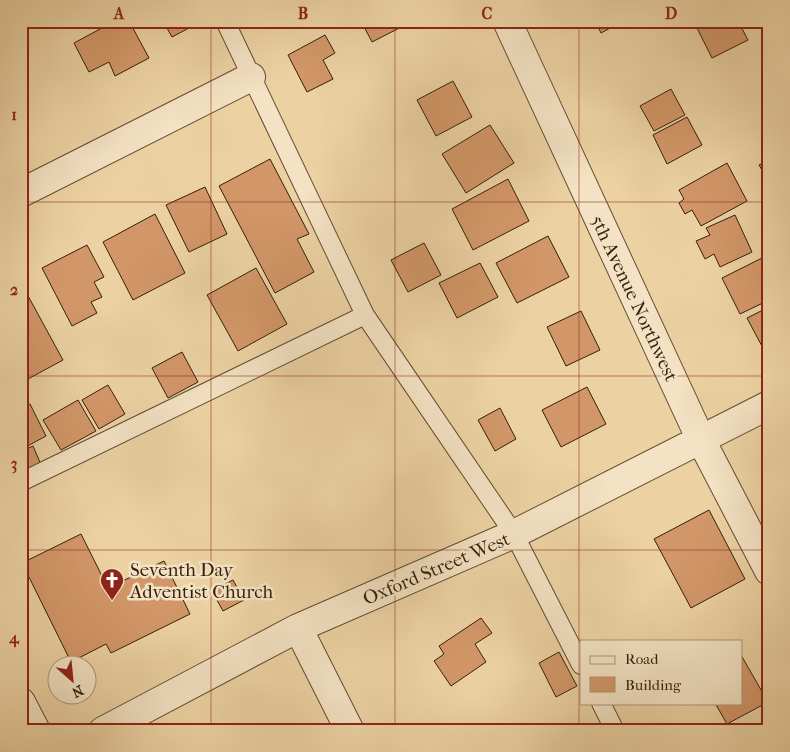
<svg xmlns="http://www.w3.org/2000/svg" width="790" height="752" viewBox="0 0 790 752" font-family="'IM FELL French Canon',serif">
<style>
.building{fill:#d29768;stroke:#361e0c}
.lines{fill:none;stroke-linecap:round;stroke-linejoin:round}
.lane-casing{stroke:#644b32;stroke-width:20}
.street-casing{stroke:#644b32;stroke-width:30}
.lane{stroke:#f3e2c3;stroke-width:18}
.street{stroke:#f3e2c3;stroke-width:28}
.grid{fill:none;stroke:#8f2418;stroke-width:1;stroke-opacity:0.55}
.labels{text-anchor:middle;stroke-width:5;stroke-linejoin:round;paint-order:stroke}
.street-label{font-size:19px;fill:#361e0c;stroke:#f3e2c3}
.poi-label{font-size:19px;fill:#361e0c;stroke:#f3e2c3;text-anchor:start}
.neatline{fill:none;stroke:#8f2418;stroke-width:2}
.grid-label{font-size:16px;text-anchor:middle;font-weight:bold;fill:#8f2418}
</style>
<rect width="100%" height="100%" fill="#ecd2a3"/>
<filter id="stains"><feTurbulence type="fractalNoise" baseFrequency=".004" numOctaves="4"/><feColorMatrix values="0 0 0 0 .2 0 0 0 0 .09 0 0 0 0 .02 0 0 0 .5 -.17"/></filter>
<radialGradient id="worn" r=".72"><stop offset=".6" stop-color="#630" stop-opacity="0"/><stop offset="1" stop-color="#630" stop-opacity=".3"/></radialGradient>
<path class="building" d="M115,21H129L149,58L115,76L109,62L89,72L74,43Z
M163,21H202L172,37Z
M361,21H413L372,42Z
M595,21H623L601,33Z
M696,21H738L748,40L712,58L694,22Z
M325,35L335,53L323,60L333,79L307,92L288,55Z
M453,81L472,117L436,136L417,100Z
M671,89L685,115L654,131L640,106Z
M687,117L702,145L667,164L653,135Z
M490,125L514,163L466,193L442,154Z
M270,159L309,234L297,239L314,272L275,293L219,186Z
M769,160V182L759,165Z
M727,163L747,201L701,226L692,210L685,214L679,203L684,199L679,190Z
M508,179L529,221L473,250L452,209Z
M205,187L227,234L189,252L166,205Z
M155,214L185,273L133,300L103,242Z
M735,215L752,252L720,267L714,254L705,259L696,241L710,235L706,228Z
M548,236L569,277L517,303L496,263Z
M424,243L441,275L408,292L391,260Z
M87,245L104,277L94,282L102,297L91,302L97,313L72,326L42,268Z
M762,258L769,271V300L740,314L722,278Z
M480,263L498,297L457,318L439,283Z
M256,268L287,324L238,351L207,295Z
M21,283L63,360L28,379L21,367Z
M769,307V350L765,352L747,318Z
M581,311L600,350L566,366L547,327Z
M182,352L198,382L168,398L152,368Z
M108,385L125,414L99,429L82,400Z
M587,387L606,424L561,447L542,410Z
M78,400L96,431L61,450L43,420Z
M30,404L46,436L22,449L21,446V408Z
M500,408L516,439L495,451L478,420Z
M33,446L42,467L21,476V452Z
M709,510L745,579L691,608L654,539Z
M81,534L108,588L164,561L190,614L111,653L106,644L71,662L22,563Z
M233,580L244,600L223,611L212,591Z
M481,618L492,633L475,644L486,662L451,686L434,661L444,654L439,646Z
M559,652L577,686L556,697L539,663Z
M741,655L768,702L727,724L715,703H741Z"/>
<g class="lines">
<g class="lane-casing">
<path id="lane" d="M225,21L365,315L514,534L581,665
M21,482L365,315
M601,703L615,731"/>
</g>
<g class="street-casing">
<path id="street" d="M507,21L701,440L769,571
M21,193L251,77
M298,628L350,731
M21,702L36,731
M103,731L298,628L514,534L769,405"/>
</g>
<use href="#lane" class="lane"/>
<use href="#street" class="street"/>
</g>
<path class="grid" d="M211,21V731M395,21V731M579,21V731M21,202H769M21,376H769M21,550H769"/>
<defs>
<g id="church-pin" transform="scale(1.25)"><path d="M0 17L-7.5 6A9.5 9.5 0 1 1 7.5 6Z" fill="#8f2418" stroke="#f3e2c3"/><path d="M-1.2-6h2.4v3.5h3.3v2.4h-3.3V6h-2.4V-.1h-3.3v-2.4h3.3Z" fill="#fff"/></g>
</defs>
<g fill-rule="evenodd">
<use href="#church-pin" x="112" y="580"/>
</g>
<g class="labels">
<g class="street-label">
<text transform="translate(635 298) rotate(65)" y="7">5th Avenue Northwest</text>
<text transform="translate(436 568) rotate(-23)" y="7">Oxford Street West</text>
</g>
<g class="poi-label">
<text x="130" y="576">Seventh Day<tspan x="130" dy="22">Adventist Church</tspan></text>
</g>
</g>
<rect width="790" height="752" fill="none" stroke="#ecd2a3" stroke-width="55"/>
<rect x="580" y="640" width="162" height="65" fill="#f3e2c3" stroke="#a7947a"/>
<rect x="590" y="656" width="25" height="8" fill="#f3e2c3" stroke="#a7947a"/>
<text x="625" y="664" font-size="15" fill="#361e0c">Road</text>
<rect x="590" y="677" width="25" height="15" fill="#d29768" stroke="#a7947a"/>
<text x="625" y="690" font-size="15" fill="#361e0c">Building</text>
<g transform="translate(72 680) rotate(153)"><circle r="24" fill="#f3e2c3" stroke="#a7947a"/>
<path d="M0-4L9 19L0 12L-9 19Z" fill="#8f2418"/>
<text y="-8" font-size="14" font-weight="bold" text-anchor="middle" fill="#361e0c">N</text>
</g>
<rect x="28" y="28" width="734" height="696" class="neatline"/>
<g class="grid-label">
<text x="119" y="19">A</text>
<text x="303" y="19">B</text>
<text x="487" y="19">C</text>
<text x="671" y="19">D</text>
<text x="14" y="120">1</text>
<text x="14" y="295">2</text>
<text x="14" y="469">3</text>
<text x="14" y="643">4</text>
</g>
<rect width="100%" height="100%" filter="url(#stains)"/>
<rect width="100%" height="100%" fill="url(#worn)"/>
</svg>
